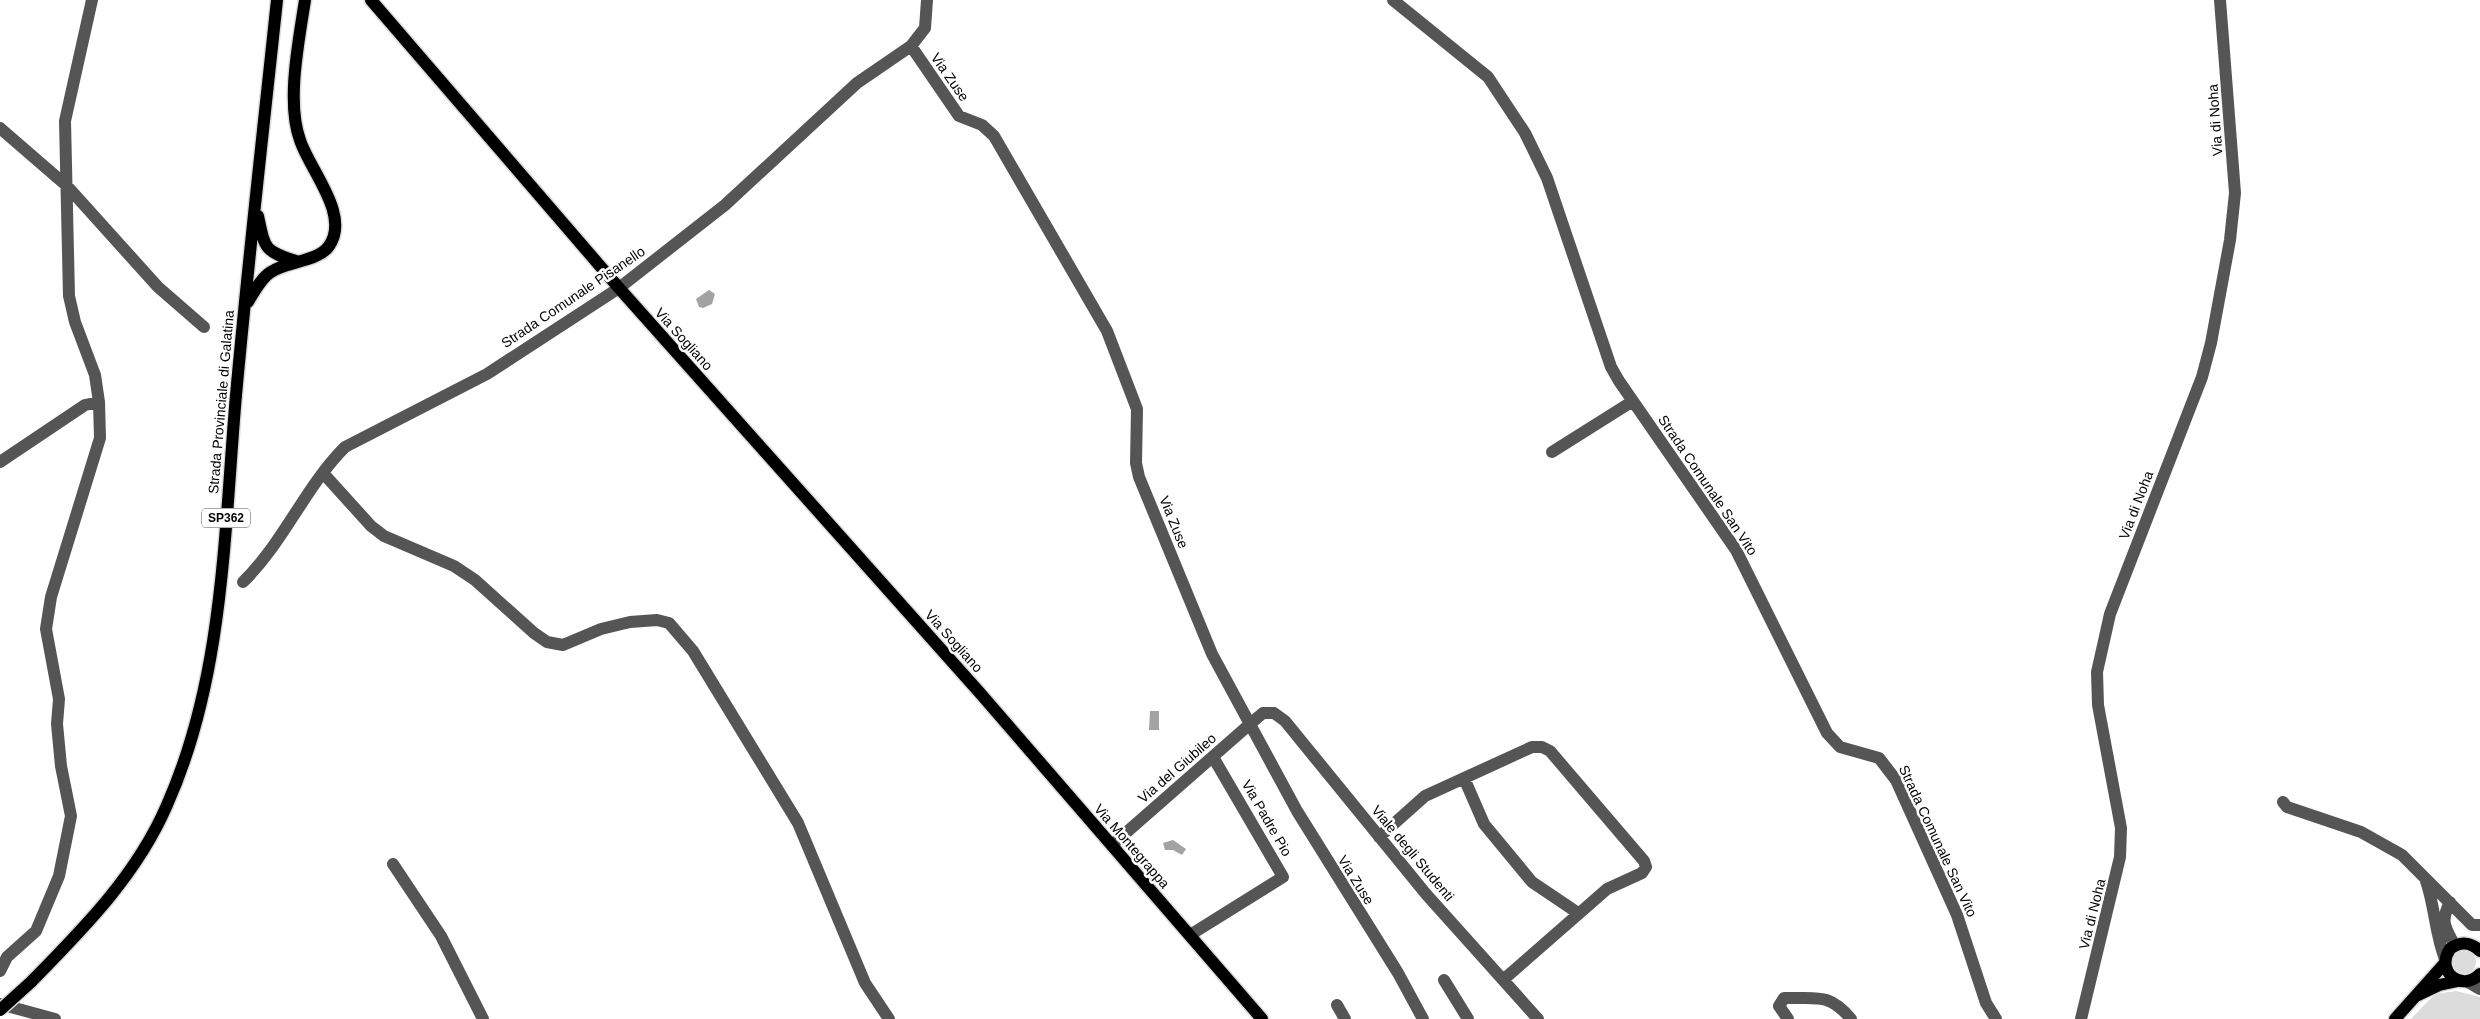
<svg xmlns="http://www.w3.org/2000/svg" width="2480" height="1019" viewBox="0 0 2480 1019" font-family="Helvetica,sans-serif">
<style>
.green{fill:#dcdcdc}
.water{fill:#a3a3a3}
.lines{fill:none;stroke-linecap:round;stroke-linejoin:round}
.major-casing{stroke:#dbdbdb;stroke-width:15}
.minor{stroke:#555;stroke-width:12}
.major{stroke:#000;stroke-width:12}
.major-bridge-casing{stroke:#dbdbdb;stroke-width:15;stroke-linecap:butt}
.major-bridge{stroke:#000;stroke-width:12}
.labels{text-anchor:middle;stroke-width:5;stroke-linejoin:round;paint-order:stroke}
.shield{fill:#fff;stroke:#4c4c4c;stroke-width:1}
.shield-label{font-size:12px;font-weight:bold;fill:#000}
.street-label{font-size:14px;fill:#000;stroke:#fff}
</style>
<rect width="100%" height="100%" fill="#fff"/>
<path class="green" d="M2452 962a12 12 0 1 1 24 0a12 12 0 1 1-24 0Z
M2456,991L2480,997V1019H2411L2435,994Z"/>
<path class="water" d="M709,290L715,294L712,304L703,308L699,307L696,299Z
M1150,711H1159V730H1149Z
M1173,840L1186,849L1182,855L1173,850H1165L1163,843Z"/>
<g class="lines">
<g class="major-casing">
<path id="major" d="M371,0L619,288L980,693L1262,1019
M258,216C265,249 264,251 296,261
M248,302C254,292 261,278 271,272C287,261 318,262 329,246C351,215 309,169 300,140C286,102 299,40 305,0
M2480,951C2471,942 2460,941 2450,949C2435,971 2461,993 2480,974
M31,982C83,929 137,875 167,805C224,677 224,533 236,395C248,263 263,132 277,0
M2418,995L2439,985L2458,981
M2395,1019L2445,963"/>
</g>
<path class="minor" d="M1393,0L1488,77L1525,133L1547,178L1611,367L1619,381L1736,550L1827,733L1840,747L1879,758L1896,780L1957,915L1986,1003L1996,1019
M911,46L959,116L982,125L994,136L1107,331L1137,409L1136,463L1139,477L1212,654L1297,811L1398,973L1423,1019
M0,128L67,186L158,287L204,327
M1552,452L1633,401
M0,462L85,405L99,402
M323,473L371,526L384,536L454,566L475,580L534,633L547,642L563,645L601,629L630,622L657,620L669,623L693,651L798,823L865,983L889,1019
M243,582C284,542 305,487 345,447L487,374L619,288L725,205L857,83L911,46L925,28L927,0
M1464,778L1484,824L1532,882L1578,913
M2283,802L2287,807L2361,832L2402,855L2472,925H2480
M1379,837L1425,796L1532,747H1542L1550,751L1644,861L1646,867L1642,873L1607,889L1503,980
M1112,845L1250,724L1263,713H1274L1285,721L1426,894L1538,1019
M393,864L441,936L483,1019
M2426,881C2435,907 2435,934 2445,959
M2450,902C2440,922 2445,927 2455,946
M1190,935L1283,877L1213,757
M0,971L7,957L36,931L59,876L71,816L61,766L57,724L59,699L46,629L51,597L100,438L99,402L95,375L75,322L69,296L65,121L92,0
M1444,980L1468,1019
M2468,982L2480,989
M0,1004L55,1019
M1337,1005L1345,1019
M1788,1019L1779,1006L1784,998C1816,999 1829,992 1851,1019
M2081,1019L2120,857L2121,828L2098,705L2097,672L2110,614L2202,377L2211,343L2230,240L2235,193L2220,0"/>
<use href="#major" class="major"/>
<g class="major-bridge-casing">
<path id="major-bridge" d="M0,1010L31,982"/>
</g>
<use href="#major-bridge" class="major-bridge"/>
</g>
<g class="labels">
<rect class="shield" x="202" y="508.5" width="48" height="19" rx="4"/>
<g class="shield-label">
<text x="226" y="522">SP362</text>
</g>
<g class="street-label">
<text transform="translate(950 77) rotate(55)" y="5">Via Zuse</text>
<text transform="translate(2215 120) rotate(-94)" y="5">Via di Noha</text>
<text transform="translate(573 297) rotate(-34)" y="5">Strada Comunale Pisanello</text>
<text transform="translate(684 339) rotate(48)" y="5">Via Sogliano</text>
<text transform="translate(221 402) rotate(-85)" y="5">Strada Provinciale di Galatina</text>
<text transform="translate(1708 485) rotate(56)" y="5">Strada Comunale San Vito</text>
<text transform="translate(2136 505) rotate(-69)" y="5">Via di Noha</text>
<text transform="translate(1174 522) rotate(68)" y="5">Via Zuse</text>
<text transform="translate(954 641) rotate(48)" y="5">Via Sogliano</text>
<text transform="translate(1177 768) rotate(-41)" y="5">Via del Giubileo</text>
<text transform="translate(1267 818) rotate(60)" y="5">Via Padre Pio</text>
<text transform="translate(1938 841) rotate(65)" y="5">Strada Comunale San Vito</text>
<text transform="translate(1132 846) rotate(49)" y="5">Via Montegrappa</text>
<text transform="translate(1413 853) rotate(50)" y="5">Viale degli Studenti</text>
<text transform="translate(1356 880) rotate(58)" y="5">Via Zuse</text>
<text transform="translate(2092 914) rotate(-76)" y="5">Via di Noha</text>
</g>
</g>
</svg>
